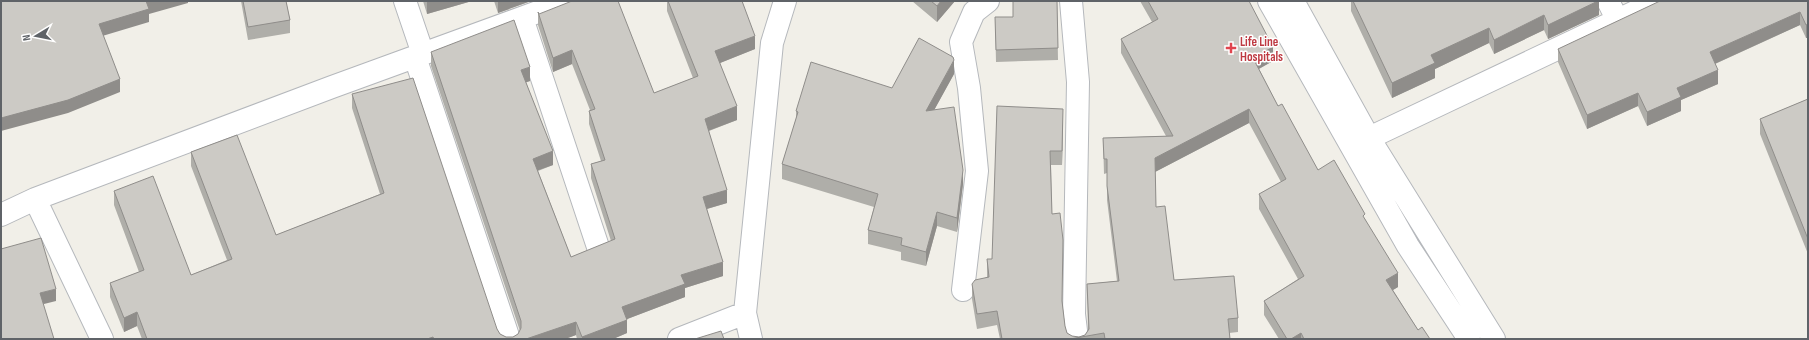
<svg xmlns="http://www.w3.org/2000/svg" width="1809" height="340" viewBox="0 0 1809 340" font-family="'Sofia Sans Condensed',sans-serif">
<style>
.lines{fill:none;stroke-linecap:round;stroke-linejoin:round}
.minor-casing{stroke:#b5b8bc;stroke-width:24}
.tertiary-casing{stroke:#b5b8bc;stroke-width:24}
.minor{stroke:#fff;stroke-width:22}
.tertiary{stroke:#fff;stroke-width:22}
.wall{fill:#afaea9}
.shaded-wall{fill:#8f8d8a}
.building{fill:#cccac5;stroke:#8f8d8a}
.health-dot{fill:#e0444e;stroke:#fff;stroke-width:1.5}
.labels{text-anchor:middle;stroke-width:3;stroke-linejoin:round;paint-order:stroke}
.health-label{font-size:13px;font-weight:bold;fill:#be3a42;stroke:#fff;text-anchor:start}
</style>
<rect width="100%" height="100%" fill="#f1efe8"/>
<g class="lines">
<g class="minor-casing">
<path id="minor" d="M405,1L423,54
M1071,1L1078,82L1074,314L1077,339
M1608,1L1617,19
M522,18L598,247
M415,57L509,339
M1369,138L1658,1
M35,199L102,339
M1,215L35,199L332,87L568,1
M963,290L977,171L969,88L961,42L974,12L988,1
M679,339L745,313
M751,339L745,313L772,43L785,1"/>
</g>
<g class="tertiary-casing">
<path id="tertiary" d="M1269,1L1408,246L1469,339
M1293,1L1369,138L1494,339"/>
</g>
<use href="#minor" class="minor"/>
<use href="#tertiary" class="tertiary"/>
</g>
<path class="wall" d="M241,1H286L290,20V33L248,40Z
M423,1H472L427,14Z
M494,1H531L498,13Z
M667,1H742L755,49L720,63L737,120L709,131L727,203L707,209L723,276L685,288V297L627,319V333L613,339H577L576,335L565,339H142L137,326L124,332L110,297V283L139,272L114,205V191L191,275L227,260L191,166V152L276,235L380,194L352,108V94L500,334L506,337H513L518,334L520,331L431,66V52L530,81L526,82L553,165L538,171L571,257L611,241L591,178V164L601,161L589,124V111L590,110L572,64L553,72L538,25V12L539,14L654,93L693,78L667,11Z
M912,1H955L937,22Z
M1013,1H1057L1058,60L996,62L995,17H1013Z
M1140,1H1249L1273,61L1259,69L1278,106L1318,170L1365,219L1398,287L1393,290L1418,330L1430,339H1279L1264,315V301L1298,279L1259,209V194L1281,182L1249,123L1155,172L1156,207L1174,280L1238,318V332L1229,333L1230,339H1000L997,325L977,329L972,299V284L987,277V259H992L1063,123L1062,165H1051L1052,214L1065,326L1067,333L1072,336L1079,337L1085,335L1088,330L1087,284L1117,281L1107,200V173L1104,174L1103,138L1166,136L1121,53V39L1152,22Z
M1350,1H1599V15L1548,39L1544,30L1494,54L1489,43L1435,69V78L1392,98L1351,11V2Z
M1808,1V38H1806L1800,25L1715,64L1718,84L1681,100V111L1647,126L1638,106L1587,129L1558,62V49Z
M954,74L934,110L963,184L957,232L937,226L926,266L901,260V252L868,244V230L874,207L782,179V164L796,119V111Z
M1808,99V254L1760,134V119Z"/>
<path class="shaded-wall" d="M146,1H188V3L149,14V22L99,37V24Z
M427,1H472L427,14Z
M498,1H531L498,13Z
M941,1H955L937,22V6Z
M1598,1H1599V15L1548,39V25Z
M1800,12V25L1710,66V52Z
M1544,15V30L1494,54V40Z
M1808,24V38H1806V25Z
M1489,28V43L1435,69V78L1392,98V83L1431,55Z
M755,36V49L715,65V51Z
M1273,47V61L1253,72V58Z
M572,50V64L553,72V58Z
M954,60V74L926,125V111Z
M530,67V81L521,84V70Z
M1718,70V84L1681,100V111L1647,126V112L1677,88Z
M120,79V92L68,113L1,131V118Z
M1638,93V106L1587,129V115Z
M737,106V120L705,132V119Z
M1063,109V123L1062,165V151Z
M1249,109V123L1155,172V158Z
M553,151V165L533,172V159Z
M963,170V184L957,232V218Z
M727,190V203L703,210V197Z
M937,212V226L926,266V252Z
M723,262V276L685,288V297L622,321V307L681,275Z
M1398,273V287L1386,294V280Z
M56,289V301L40,305V293Z
M137,312V326L124,332V318Z
M627,320V333L613,339H582V337Z
M576,322V335L565,339H526Z
M1301,333V339H1291Z
M433,337V339H427Z"/>
<path class="building" d="M1,1H147H146L149,9L99,24L120,79L68,100L1,118Z
M243,1H286L290,20L248,27Z
M572,1H618L654,93L698,76L668,1H742L755,36L715,51L737,106L705,119L727,190L703,197L723,262L681,275L685,284L622,307L627,320L582,337L576,322L526,339H434L433,337L427,339H147L137,312L124,318L110,283L144,270L114,191L153,176L191,275L232,259L191,152L237,135L276,235L384,193L352,94L413,78L497,329L500,334L506,337H513L518,334L521,328V321L431,52L514,20L530,67L521,70L553,151L533,159L571,257L615,239L591,164L605,160L589,111L595,109L572,50L553,58L538,12L539,14Z
M931,1H941L937,6Z
M1013,1H1057L1058,48L996,50L995,17H1013Z
M1148,1H1249L1273,47L1253,58L1278,106L1282,104L1318,170L1334,160L1365,214L1363,216L1398,273L1386,280L1418,330L1422,327L1430,339H1304L1301,333L1291,339H1287L1264,301L1304,276L1259,194L1286,179L1249,109L1155,158L1156,207L1165,206L1174,280L1234,276L1238,318L1228,319L1230,339H1105L1104,333L1070,339H1002L997,311L977,314L972,284L975,280L989,277L987,259H992L997,106L1063,109L1062,151H1050L1052,214L1060,213L1063,240L1062,301L1065,326L1067,333L1072,336L1079,337L1085,335L1089,329L1087,284L1119,281L1107,186V159H1104L1103,138L1173,136L1121,39L1158,19Z
M1353,1H1598L1548,25L1544,15L1494,40L1489,28L1431,55L1435,63L1392,83Z
M1660,1H1808V24L1806,25L1800,12L1710,52L1718,70L1677,88L1681,97L1647,112L1638,93L1587,115L1558,49Z
M919,38L953,57L954,60L926,111L954,107L963,170L957,218L937,212L926,252L901,245L902,238L868,230L878,194L782,164L798,112L796,111L811,62L892,88Z
M1808,99V239L1760,119Z
M41,238L56,289L40,293L54,339H1V249Z
M721,331L724,339H695Z"/>
<path class="health-dot" d="M1229 42h4v4h4v4h-4v4h-4v-4h-4v-4h4z"/>
<g class="labels">
<g class="health-label">
<text x="1240" y="46">Life Line<tspan x="1240" dy="15">Hospitals</tspan></text>
</g>
</g>
<rect width="1809" height="340" fill="none" stroke="#5f6368" stroke-width="4"/>
<g transform="translate(36 36) rotate(260)" stroke="#ffffff" stroke-width="3" paint-order="stroke">
<path d="M0-3L7 15L0 10L-7 15Z" fill="#5f6368"/>
<text y="-6" font-size="11" font-weight="bold" text-anchor="middle" fill="#5f6368">N</text>
</g>
</svg>
